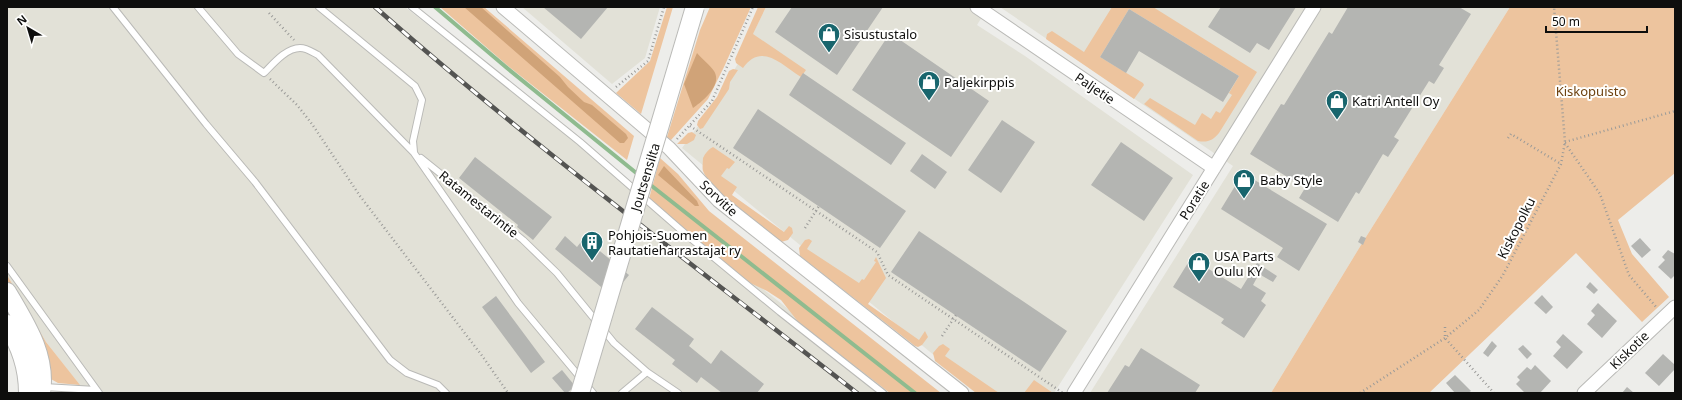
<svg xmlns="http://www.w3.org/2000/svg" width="1682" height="400" viewBox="0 0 1682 400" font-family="'Noto Sans',sans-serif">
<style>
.built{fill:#e2e1d7}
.green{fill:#edc49e}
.forest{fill:#d0a378}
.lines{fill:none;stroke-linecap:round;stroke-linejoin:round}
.stream{stroke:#8fbb8f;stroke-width:4}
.building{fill:#b4b5b2}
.service-casing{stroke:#babab7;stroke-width:8}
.minor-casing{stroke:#babab7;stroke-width:15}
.secondary-casing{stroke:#babab7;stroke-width:20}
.path{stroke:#9a9a98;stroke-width:2.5;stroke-dasharray:1 3;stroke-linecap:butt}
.service{stroke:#fff;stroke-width:6}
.minor{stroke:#fff;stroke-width:13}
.secondary{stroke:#fff;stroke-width:18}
.rail-casing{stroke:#545452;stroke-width:4.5}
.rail{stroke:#fffffe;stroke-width:3;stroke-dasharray:9;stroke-linecap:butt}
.secondary-bridge-casing{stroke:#babab7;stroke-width:20;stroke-linecap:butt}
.secondary-bridge{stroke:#fff;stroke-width:18}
.labels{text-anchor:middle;stroke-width:4;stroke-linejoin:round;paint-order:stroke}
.poi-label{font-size:13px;fill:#0e0e0d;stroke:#fffffe;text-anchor:start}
.street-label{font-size:13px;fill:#0e0e0d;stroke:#fffffe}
.park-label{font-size:13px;fill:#6e4210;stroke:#fffffe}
</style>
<rect width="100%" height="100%" fill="#ededea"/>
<path class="built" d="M7,7H405L895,393H86L46,342L7,275Z
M522,7H660L645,58L612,84Z
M766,7H988L977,25L1025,56L1193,175L1054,393H987L935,356L682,148L717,100L740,60Z
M1000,7H1510L1361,245L1271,393H1090L1233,166Z"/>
<path class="green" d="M440,7H484L634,136L627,160L508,66Z
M667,7H673L641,114L616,93L650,61Z
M710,7H751L724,67L708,99L671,140L667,137L700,30Z
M758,7H766L753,34L806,70L801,77C781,64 761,42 743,68L736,63L735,59Z
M1112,7H1153L1257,72L1219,133C1213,140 1208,143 1198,141L1144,104L1150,98L1195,125L1202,113L1211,119L1216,111L1220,113L1232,95L1229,93L1239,76L1129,9L1100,57L1143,83L1144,85L1134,99L1046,39L1047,34L1052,31L1084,52Z
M1510,7H1675V173L1618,220L1632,254L1669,297L1642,322L1576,253L1429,393H1271L1361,245Z
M733,69L738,70L730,82L729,89L703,128L700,129L697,125L698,121L717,97L729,71Z
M692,132L696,135L694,140L687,144H677L688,133Z
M713,147L735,162L729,169L727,168L721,176L737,187L732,195L784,232L789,226L792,228L793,233L788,240L781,242C763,227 711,191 703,171C702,167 703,162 703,158C705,153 709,149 713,147Z
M660,158L678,174L709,211L941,393H890L799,323L781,300L767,291L746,281L691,236L649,199Z
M809,239L812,241L807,249L859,283L862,279L864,280L876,262L874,261L876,257L886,278L868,304L919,340L925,331L928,337L922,345L918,347L915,346L800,256L799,248L805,240Z
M7,275L46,342L80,385L58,383L49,378L31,324L7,283Z
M943,344L950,349L945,356L999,393H976L935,361L933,353L939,346Z
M1034,380L1053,393H1024Z"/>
<path class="forest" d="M464,7H481L560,77L568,87L584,102L592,105L626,134L628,138L624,143H620Z
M697,53C702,59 710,65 714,71C723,85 702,102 693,108L684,84Z
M664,166L697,201L699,206H695L658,175Z"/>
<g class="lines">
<path class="stream" d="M435,7L507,68L640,176
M648,183L915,393"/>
</g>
<path class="building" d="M543,7H608L581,39Z
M792,7H883L837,75L775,32Z
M1221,7H1296L1269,50L1257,43L1250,53L1208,27Z
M1348,7H1459L1471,14L1439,65L1444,68L1434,84L1429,81L1394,137L1399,140L1388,157L1383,154L1359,194L1356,192L1338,222L1299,198L1305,188L1250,154L1281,104L1284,105L1329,32L1332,34Z
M1129,9L1239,76L1223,102L1139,51L1126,73L1100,57Z
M890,33L989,101L951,157L852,90Z
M803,73L906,143L891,165L789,95Z
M758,109L906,211L880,248L733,148Z
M1002,120L1035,142L1001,193L968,170Z
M1121,142L1173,178L1144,221L1091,185Z
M922,154L947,172L935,189L910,171Z
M475,157L552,217L533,240L517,227L518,225L459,178Z
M1243,173L1327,224L1299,271L1277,257L1283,248L1221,209Z
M919,231L1067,331L1040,372L891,272Z
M565,236L577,247L584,238L629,275L612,296L555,249Z
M1361,236L1366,238L1363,245L1358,242Z
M1640,238L1651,250L1642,258L1631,246Z
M1668,250L1675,254V275L1671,279L1658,267L1665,260L1662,257Z
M1191,258L1241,289L1257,263L1277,276L1273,282L1259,274L1253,285L1266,293L1261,301L1266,305L1244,338L1221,323L1224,319L1173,287Z
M1590,282L1598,290L1594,294L1586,287Z
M1542,295L1553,307L1546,314L1534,303Z
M496,296L545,362L531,373L482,307Z
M1598,303L1617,321L1602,338L1587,324L1595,315L1591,311Z
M652,307L694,339L689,346L711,364L721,350L764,384L757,393H722L701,377L697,383L672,364L675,360L635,329Z
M1563,334L1583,352L1567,369L1553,356L1561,347L1556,342Z
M1492,341L1497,346L1488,357L1483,353Z
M1523,345L1532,354L1527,359L1518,349Z
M1141,348L1200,385L1195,393H1107L1125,365L1129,367Z
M1663,354L1675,365V369L1659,386L1645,373Z
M1535,365L1551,381L1540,393H1525L1516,384L1520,380L1517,377L1527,367L1531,370Z
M562,370L575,386L567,393H565L552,378Z
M1455,375L1471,391L1468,393H1455L1446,383Z
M1627,387L1634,393H1622Z"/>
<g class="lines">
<g class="service-casing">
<path id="service" d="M113,7L206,124L255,182L390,360L407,373L438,385L446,393
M198,7L238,54L264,73C273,64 286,48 300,48C307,48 312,52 318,55L414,153L518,303L593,393
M319,7L415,86L422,100L413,141L414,152
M412,7L580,142L689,237L780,312L883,393
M421,158L523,240L557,273L614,343L647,372L678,393
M7,266L99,393
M44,387L96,390
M622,393L647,372"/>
</g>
<g class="minor-casing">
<path id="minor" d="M503,7L669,148L719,201L962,393
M977,7L1214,168
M1074,393L1314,7
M1584,393L1675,307"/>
</g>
<g class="secondary-casing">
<path id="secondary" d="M7,292C25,323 47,355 41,393
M7,324C20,346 28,367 28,393"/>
</g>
<path class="path" d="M269,13L294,40
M270,79L297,105L312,124L360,196L483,357L508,393
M616,87L648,61L664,7
M690,126L877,252L888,275L1063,393
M1508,138L1511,134L1561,164
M677,139L712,101L753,7
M1565,142L1675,111
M1565,143L1600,194L1629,275L1657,308
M805,228L819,206
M1445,327V338L1494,393
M942,336L956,315
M1360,393L1445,338L1479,310L1503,275L1561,164L1565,142L1554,7"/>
<use href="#service" class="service"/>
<use href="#minor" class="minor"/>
<use href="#secondary" class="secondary"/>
<g class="rail-casing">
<path id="rail" d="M375,7C529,143 695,266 857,393"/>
</g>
<use href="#rail" class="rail"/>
<g class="secondary-bridge-casing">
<path id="secondary-bridge" d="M580,393L695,7"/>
</g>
<use href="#secondary-bridge" class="secondary-bridge"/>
</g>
<defs>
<g id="shop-pin" transform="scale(1.15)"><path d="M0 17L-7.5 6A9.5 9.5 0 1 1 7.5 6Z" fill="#18656d" stroke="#fffffe"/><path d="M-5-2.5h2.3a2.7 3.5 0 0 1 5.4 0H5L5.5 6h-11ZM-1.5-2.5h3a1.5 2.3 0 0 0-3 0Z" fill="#fff"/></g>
<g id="building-pin" transform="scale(1.15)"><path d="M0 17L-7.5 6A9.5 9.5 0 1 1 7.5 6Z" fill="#18656d" stroke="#fffffe"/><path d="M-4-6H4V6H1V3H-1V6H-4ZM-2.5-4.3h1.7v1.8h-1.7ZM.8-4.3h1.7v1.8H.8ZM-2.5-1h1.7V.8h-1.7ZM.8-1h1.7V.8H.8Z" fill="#fff"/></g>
</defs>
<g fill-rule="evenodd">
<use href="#shop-pin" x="829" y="34"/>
<use href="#shop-pin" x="929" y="82"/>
<use href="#shop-pin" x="1337" y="101"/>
<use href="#shop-pin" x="1244" y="180"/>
<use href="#building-pin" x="592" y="242"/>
<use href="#shop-pin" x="1199" y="263"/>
</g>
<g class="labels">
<g class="poi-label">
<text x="844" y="39">Sisustustalo</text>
<text x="944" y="87">Paljekirppis</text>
<text x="1352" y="106">Katri Antell Oy</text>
<text x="1260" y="185">Baby Style</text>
<text x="608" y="240">Pohjois-Suomen<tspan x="608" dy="15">Rautatieharrastajat ry</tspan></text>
<text x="1214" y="261">USA Parts<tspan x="1214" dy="15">Oulu KY</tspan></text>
</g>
<g class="street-label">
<text transform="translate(1095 88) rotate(34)" y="5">Paljetie</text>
<text transform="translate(645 177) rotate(-73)" y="5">Joutsensilta</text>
<text transform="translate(719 198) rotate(43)" y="5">Sorvitie</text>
<text transform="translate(1194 200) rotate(-58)" y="5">Poratie</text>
<text transform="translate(479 204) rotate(39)" y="5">Ratamestarintie</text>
<text transform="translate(1516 228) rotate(-63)" y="5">Kiskopolku</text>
<text transform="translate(1629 350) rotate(-44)" y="5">Kiskotie</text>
</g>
<g class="park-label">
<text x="1591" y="96">Kiskopuisto</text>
</g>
</g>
<rect width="1682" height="400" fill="none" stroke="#0e0e0d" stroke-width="16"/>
<g transform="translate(28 28) rotate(322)" stroke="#fffffe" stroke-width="3" paint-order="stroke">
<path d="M0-3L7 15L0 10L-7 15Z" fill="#0e0e0d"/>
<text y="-6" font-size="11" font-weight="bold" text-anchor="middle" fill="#0e0e0d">N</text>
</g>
<path d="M1546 26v6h101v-6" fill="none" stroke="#0e0e0d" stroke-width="2"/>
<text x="1552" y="26" font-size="12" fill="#0e0e0d" stroke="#fffffe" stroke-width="3" paint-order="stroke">50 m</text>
</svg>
